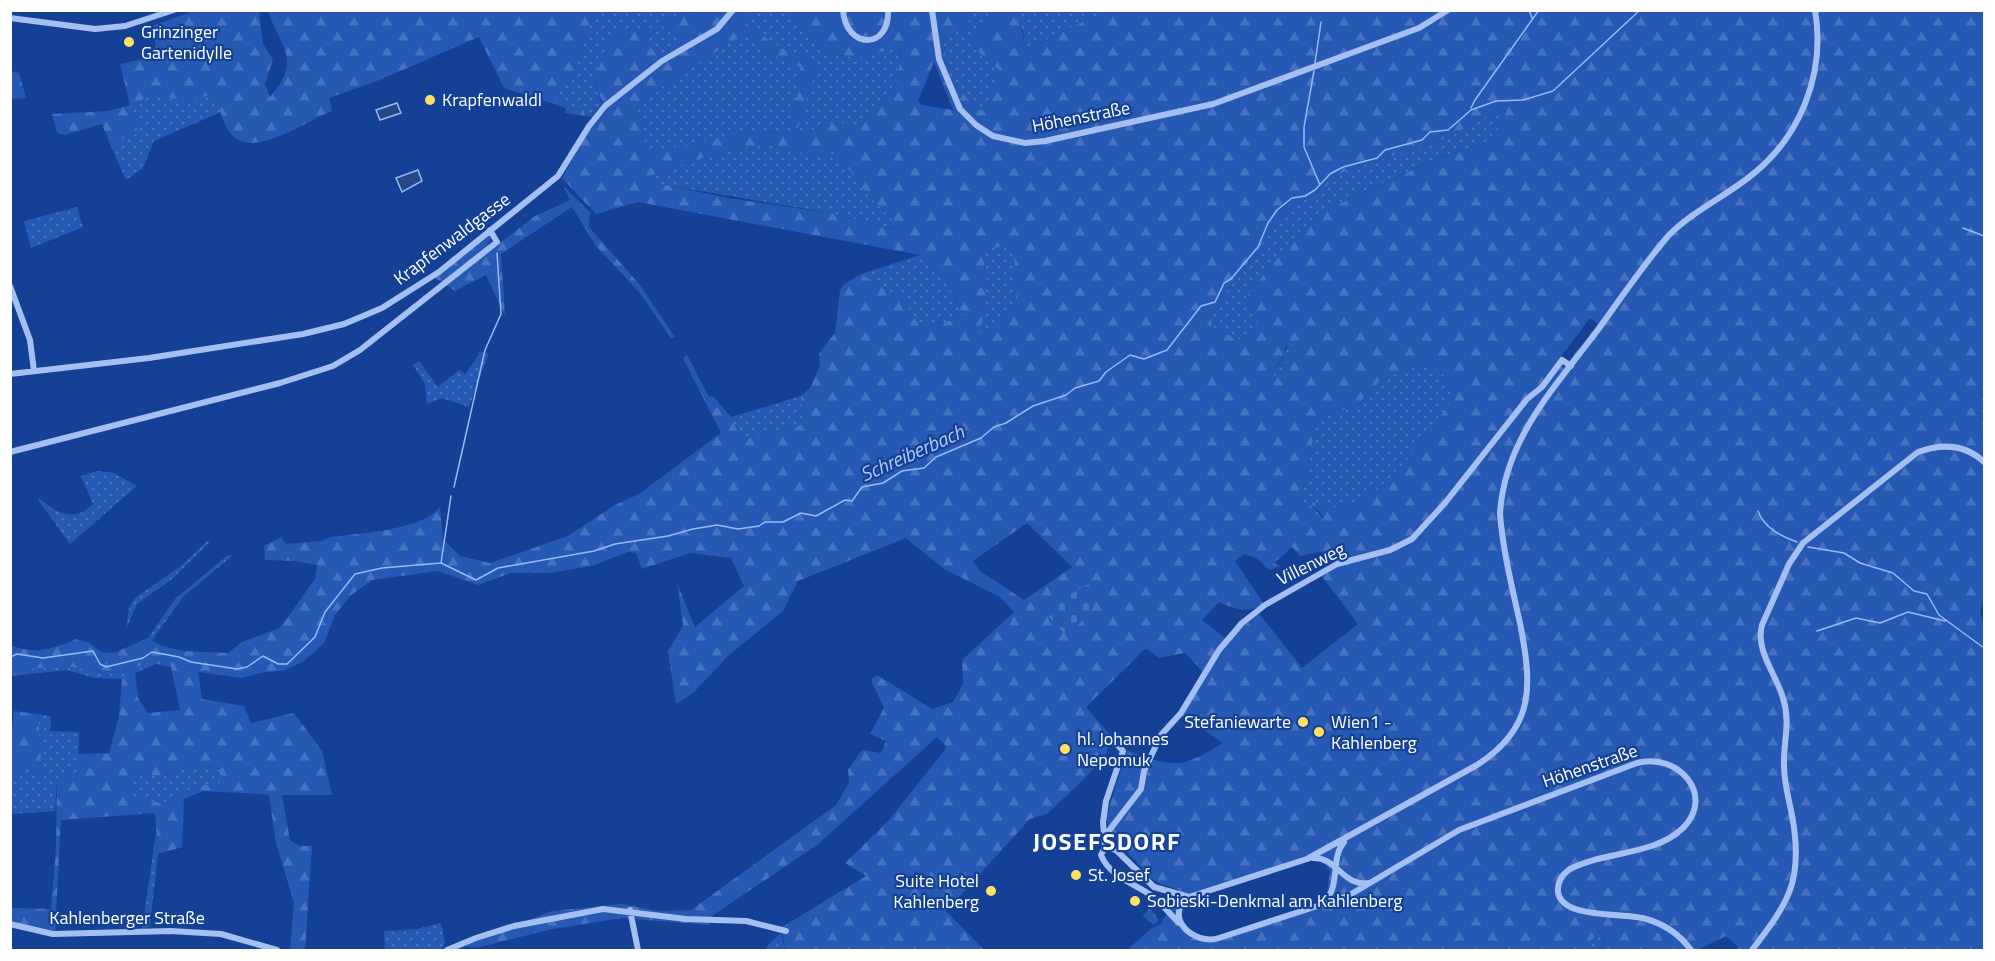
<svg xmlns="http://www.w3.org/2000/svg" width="1995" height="961" viewBox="0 0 1995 961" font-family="'Titillium Web',sans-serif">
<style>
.grass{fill:url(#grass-dots)}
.forest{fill:url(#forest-firs);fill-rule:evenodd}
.cemetery{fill:url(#cemetery-stones)}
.water{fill:#274887;stroke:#96baf5;stroke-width:1.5}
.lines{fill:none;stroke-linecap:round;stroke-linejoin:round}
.stream{stroke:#96baf5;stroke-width:1.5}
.minor{stroke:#a4c0f2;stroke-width:6}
.poi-dot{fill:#ffe065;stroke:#144195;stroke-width:2}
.labels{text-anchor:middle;stroke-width:4.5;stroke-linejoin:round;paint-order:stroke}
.poi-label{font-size:18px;fill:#fff;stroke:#144195;text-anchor:start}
.street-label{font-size:18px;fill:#fff;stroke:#144195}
.water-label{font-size:20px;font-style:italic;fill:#b0cbf9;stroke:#144195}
.district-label{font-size:24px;font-weight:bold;letter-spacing:1.5px;fill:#fff;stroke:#144195}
</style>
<defs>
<pattern id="grass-dots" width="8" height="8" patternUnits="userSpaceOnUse" patternTransform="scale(1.5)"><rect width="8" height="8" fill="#2659b4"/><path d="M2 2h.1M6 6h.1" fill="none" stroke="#4772bf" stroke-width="1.8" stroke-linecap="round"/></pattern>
<pattern id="forest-firs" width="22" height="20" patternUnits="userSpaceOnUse" patternTransform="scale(1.5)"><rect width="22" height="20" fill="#2659b4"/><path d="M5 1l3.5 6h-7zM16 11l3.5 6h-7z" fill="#4772bf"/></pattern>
<pattern id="cemetery-stones" width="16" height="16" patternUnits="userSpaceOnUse" patternTransform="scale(1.5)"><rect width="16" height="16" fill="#2659b4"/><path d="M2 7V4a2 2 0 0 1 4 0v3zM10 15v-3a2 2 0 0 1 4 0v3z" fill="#4772bf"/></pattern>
</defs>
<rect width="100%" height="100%" fill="#144195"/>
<path class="grass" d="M594,11H699L670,18L647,30L620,31L594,82L602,104L591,117L585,116L584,110L570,108L554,100L575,67Z
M750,11H791L820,51L857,58L902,45L897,81L871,117L856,126C837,121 823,122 807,134L793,133L794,129L798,128L813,61L779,47L743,22Z
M973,11H997L973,40L974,48L999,70L987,111L978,109L949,80L943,38L966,27Z
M1011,11H1114C1082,18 1056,39 1025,48L1023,31Z
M670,22L683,43L658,57L645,38Z
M744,34L769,53L803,68L790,133L748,132L647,154L637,107L660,88Z
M153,93L191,100L215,93L221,112L154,141L143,168L126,180L110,144L138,133L132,110L145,95Z
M1508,111L1491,141L1431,161L1319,213L1267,270L1244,300L1260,325L1247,343L1213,329L1210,313L1288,210L1324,188L1343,172L1447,138L1488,115Z
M770,145L815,156L839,154L866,193L893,220L899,230L830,213L647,182L650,176C689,163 728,146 770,145Z
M77,207L83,227L31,248L24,221Z
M1013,244L1018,301L996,331L979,334L987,283L982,250Z
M920,255L946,280L964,317L921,328L902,299L861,274Z
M1288,344H1293L1291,357L1278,376H1274L1273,370L1283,359Z
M478,352L489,353L469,407L442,398L427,404L425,384L413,365L419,361L438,387L459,370L465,374L479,355Z
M1427,361L1447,378L1456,395C1429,431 1388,500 1340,507C1331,508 1320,506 1312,506L1327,522L1313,516L1301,503L1317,417L1357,405L1381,380Z
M1982,384H1984V441L1980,429Z
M801,396L803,425L741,439L731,417Z
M97,471L114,473L137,486L70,544L38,500L39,498C56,513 75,523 93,504L81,476Z
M207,541L210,542L172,579L137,604L126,629L129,607L135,598L181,566Z
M228,555L232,556L184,596L152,640L148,638L175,599Z
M164,657L171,667L156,664L122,679L95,678L67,670L11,676V671L61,666L119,673Z
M38,714L51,716L50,731L79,732L78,774L57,778L55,811L11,814V795L17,766L28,767L41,781Z
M191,766L220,767V784L194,786L171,804L131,799V774L162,776Z
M156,833L158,854L150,926L142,929Z
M1150,908L1159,920L1154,925L1143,916Z
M441,923L445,944L441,950H385L384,931L417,929Z
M1596,930L1606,936L1601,950H1588Z
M781,933L785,950H767L766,947Z"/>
<path class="forest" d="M1114,10L1984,11V384L1982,385L1980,429L1984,441V600L1980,611L1984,623V950H1736L1738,947L1726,936L1697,950H1601L1606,936L1597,930L1588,950H1127L1152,928L1161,924L1179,890L1158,883L1150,877L1110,833L1106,818L1127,750C1173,768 1181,769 1223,743L1181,714L1224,645L1258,612L1302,668L1358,624L1320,574L1335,567L1333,554L1319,552L1300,556L1292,547L1274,563L1280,566L1269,570L1258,559L1244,554L1235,561L1263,603C1250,615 1233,608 1219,602L1202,620L1225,638L1205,674L1185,653L1159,658L1146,648L1086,707L1111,736L1106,755L1084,779L1047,814L1030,819L946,911L984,950H785L782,927L866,876L845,863L889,820L947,747L937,737L817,845L712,916L709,925L622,918L553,929L476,948L463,946L552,911L622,904L659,911L691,910L836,805L849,783L848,770L862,750L881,753L886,741L870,734L884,708L871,680L877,675L932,709L953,702L963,684L962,660L1014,612L1000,597L944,569L906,538L798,581L783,611L728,656L693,693L676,704L668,651L683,626L677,583L695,627L744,586L731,558L690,553L642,569L636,553L628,552L592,566L548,573H511L478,585L438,571L372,580L350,596L335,615L324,643L303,662L282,671L264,672L242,678L198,672L202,699L244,706L251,723L294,713L322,751L332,795H282L290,840L299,846H312L305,950H290L294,903L276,843L269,795L262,794L203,791L184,799L182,847L158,854L155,813L61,820L55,931L11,921V908L51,909L56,848L57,778L78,774V754L109,753L119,716L122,679L135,671L138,698L148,713L180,710L171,667L164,657L119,673L61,666L11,671L10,645C34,655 54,649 76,639L90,643L101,652L114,653L148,638L162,646L183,651L228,653L242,642L280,628L315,579L317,565L294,561L265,560L264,546L281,537L286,544L322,541L329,537C357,534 423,530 440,507L443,539L460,556L490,563L568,536L615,505L639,494L721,433L683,358L687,355L709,397L713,396L731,417L741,439L802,425L801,396L810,388L820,366L819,353L835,333L840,291L843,285L861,274L902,299L921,328L964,317L946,280L920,255L638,202L596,214L562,178L589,130L606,110L594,82L606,48L620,30H647L670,18L699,11H750L744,22L779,47L813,61L815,74L798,128L794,129L793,133L807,134C823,122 837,121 856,126L871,117L897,81L902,46L857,58L820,51L791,11H973L966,27L943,39L949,80L978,109L986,111L999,70L974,48L973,40L997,11H1011C1021,22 1023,34 1025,48C1057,39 1082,18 1114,10ZM670,22L682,43L658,57L645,38ZM744,34L769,53L802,68L790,133L748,132L647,153L637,107L660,88ZM934,62L953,110L921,105L918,101ZM1507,111L1491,141L1432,161L1319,213L1267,270L1244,300L1259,325L1247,342L1213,329L1210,313L1288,210L1324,188L1343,172L1447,138L1488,115ZM770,145L815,156L838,154L866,193L893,220L898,230L830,213L728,198L647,181L650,176C689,163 728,146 770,145ZM1013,245L1018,301L996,331L980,333L987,283L982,250ZM1590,318L1598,324L1564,367L1559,361L1560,358ZM1288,344H1293L1291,357L1278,375L1274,376L1273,370L1285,355V348ZM1427,361L1447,378L1456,395C1431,428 1384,502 1341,507C1332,508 1321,503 1313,502L1311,506L1319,511L1326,521L1313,516L1301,503L1317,417L1357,405L1381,380ZM1027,523L1072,567L1024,600L980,571L973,561ZM1089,584V613L1051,611ZM191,766L220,767V783L194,786L171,804L131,799V774L162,776ZM1309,860L1323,862L1330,871L1327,892L1318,904L1215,938C1196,935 1186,931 1180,912L1187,901Z
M193,11H259L263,44L273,59L265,84L270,97C301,61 283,50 268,12L272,11H594L575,67L555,100L570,108L584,110L585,116L565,113L566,108L504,88L479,37L377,81L329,98L332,111C307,120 257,158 233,136C222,126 220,107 215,93C208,95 199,99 192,100C161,103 159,78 132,110L138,133L110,144L102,124L65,135L57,133L52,114L108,111L130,105L120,64L148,58L156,46L150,27Z
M11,71L19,73L26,98L11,99Z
M564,187L590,212L589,227L639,284L675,337L671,338L639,292L596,246L572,207L501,254L505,316L486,275L455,291L446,285L535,216L570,200Z
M488,236L491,238L486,247L442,282L435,278Z
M14,711L38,714L42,782L28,767L18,766L11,795L10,744Z"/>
<path class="cemetery" d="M1089,584V613L1067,637L1049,617C1055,602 1075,591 1089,584Z"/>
<path class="water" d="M397,103L401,113L380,120L376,110Z
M418,170L422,181L402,192L396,178Z"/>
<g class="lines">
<path class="stream" d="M1529,10L1532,18
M1315,63L1321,22
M1314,71L1304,127V147L1320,185
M1471,108L1475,100L1539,10
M1963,228L1984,236
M454,487L485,350L501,314L497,253
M1758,511C1764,528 1781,536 1797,542
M1808,547L1844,553L1860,563L1893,573L1914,591L1927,594L1939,615L1984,648
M441,563L451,496
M1817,631L1856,618L1880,623L1908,612L1945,621
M10,657L17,654L43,658L93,651L100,664L106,667L143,658L152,652L179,657L191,662L237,669L247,667L263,656L278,664H287L315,637L325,612L355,574L382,568L441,563L476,580L498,568L594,551L615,544L668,536L693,529L717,525L738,529L759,526L765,522H783L801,513L816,516L845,500L852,501L862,487L883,483L902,471L924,468L936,457L981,438L994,427L1006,423L1033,406L1066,395L1075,388L1099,381L1106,372L1130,355L1144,359L1167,350L1201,306L1215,302L1224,283L1231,279L1258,247L1268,223L1277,210L1292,198L1305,196L1315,190L1330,174L1343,167L1377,158L1385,150L1422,140L1430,132L1448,130L1471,110L1496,101L1523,100L1553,91L1640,10"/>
<path class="minor" d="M843,10C846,50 890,50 888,10
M932,10L939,59L960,109L976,125L993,136L1025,143L1045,141L1213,104L1419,28L1448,10
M10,18L95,29L125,26L174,10
M10,286L30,340L34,371
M10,374L149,358L303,334L344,324L382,308L439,272L558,176L589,126L605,106L662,61L717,29L733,10
M10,452L280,383L333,366L360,350L497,242L490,230
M1104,837L1141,789L1144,771L1161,735L1181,713L1219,650L1242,623L1265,605L1337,564L1390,550L1412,539L1445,503L1527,399L1542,387L1562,360L1571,366
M1105,847L1101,855C1109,876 1135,884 1152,896C1162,904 1170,914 1179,923
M1105,847L1103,822L1106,801L1123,751L1114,741
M1105,847L1116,850L1154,887L1189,897
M1313,858C1337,857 1343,887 1369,883
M1325,902C1341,883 1330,859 1344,842
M630,910L638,950
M10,924L53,934L171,931L221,934L277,950
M447,950L476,938L514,926L603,909L686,919L746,921L786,931
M1691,950C1680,935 1664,924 1646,919C1625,912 1562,920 1558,892C1557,882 1563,874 1570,869C1604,851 1654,856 1683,828C1716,795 1678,752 1637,763L1459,830L1348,896L1219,938C1194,946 1162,917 1189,897L1307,859L1477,765C1536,727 1532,685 1520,623C1512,587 1503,551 1500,514C1504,440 1555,387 1597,331C1621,298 1643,265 1669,235C1692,212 1722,198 1748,178C1800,139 1826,74 1815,10
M1752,950C1788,903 1803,882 1793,821C1790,803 1784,784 1784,766C1783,742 1791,723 1783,698C1776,674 1755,650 1762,625L1789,564L1803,543L1918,452C1943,443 1965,444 1984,462"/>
</g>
<g class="poi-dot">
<circle cx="129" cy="42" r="6"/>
<circle cx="430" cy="100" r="6"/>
<circle cx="1303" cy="722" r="6"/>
<circle cx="1319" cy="732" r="6"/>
<circle cx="1065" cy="749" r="6"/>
<circle cx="1076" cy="875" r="6"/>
<circle cx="991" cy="891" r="6"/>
<circle cx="1135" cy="901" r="6"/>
</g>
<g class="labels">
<g class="poi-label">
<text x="141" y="38">Grinzinger<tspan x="141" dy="21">Gartenidylle</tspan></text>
<text x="442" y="106">Krapfenwaldl</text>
<text x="1291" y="728" text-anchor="end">Stefaniewarte</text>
<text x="1331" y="728">Wien1 -<tspan x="1331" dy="21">Kahlenberg</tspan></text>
<text x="1077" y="745">hl. Johannes<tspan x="1077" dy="21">Nepomuk</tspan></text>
<text x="1088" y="881">St. Josef</text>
<text x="979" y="887" text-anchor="end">Suite Hotel<tspan x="979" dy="21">Kahlenberg</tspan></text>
<text x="1147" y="907">Sobieski-Denkmal am Kahlenberg</text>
</g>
<g class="street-label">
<text transform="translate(1081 117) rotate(-11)" y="6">Höhenstraße</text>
<text transform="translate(452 239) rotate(-37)" y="6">Krapfenwaldgasse</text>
<text transform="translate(1311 564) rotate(-26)" y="6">Villenweg</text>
<text transform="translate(1590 766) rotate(-19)" y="6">Höhenstraße</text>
<text x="127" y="924">Kahlenberger Straße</text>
</g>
<g class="water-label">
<text transform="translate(912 453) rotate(-24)" y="7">Schreiberbach</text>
</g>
<g class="district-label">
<text x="1107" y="850">JOSEFSDORF</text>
</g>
</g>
<rect width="1995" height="961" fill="none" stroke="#ffffff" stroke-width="24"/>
</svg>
